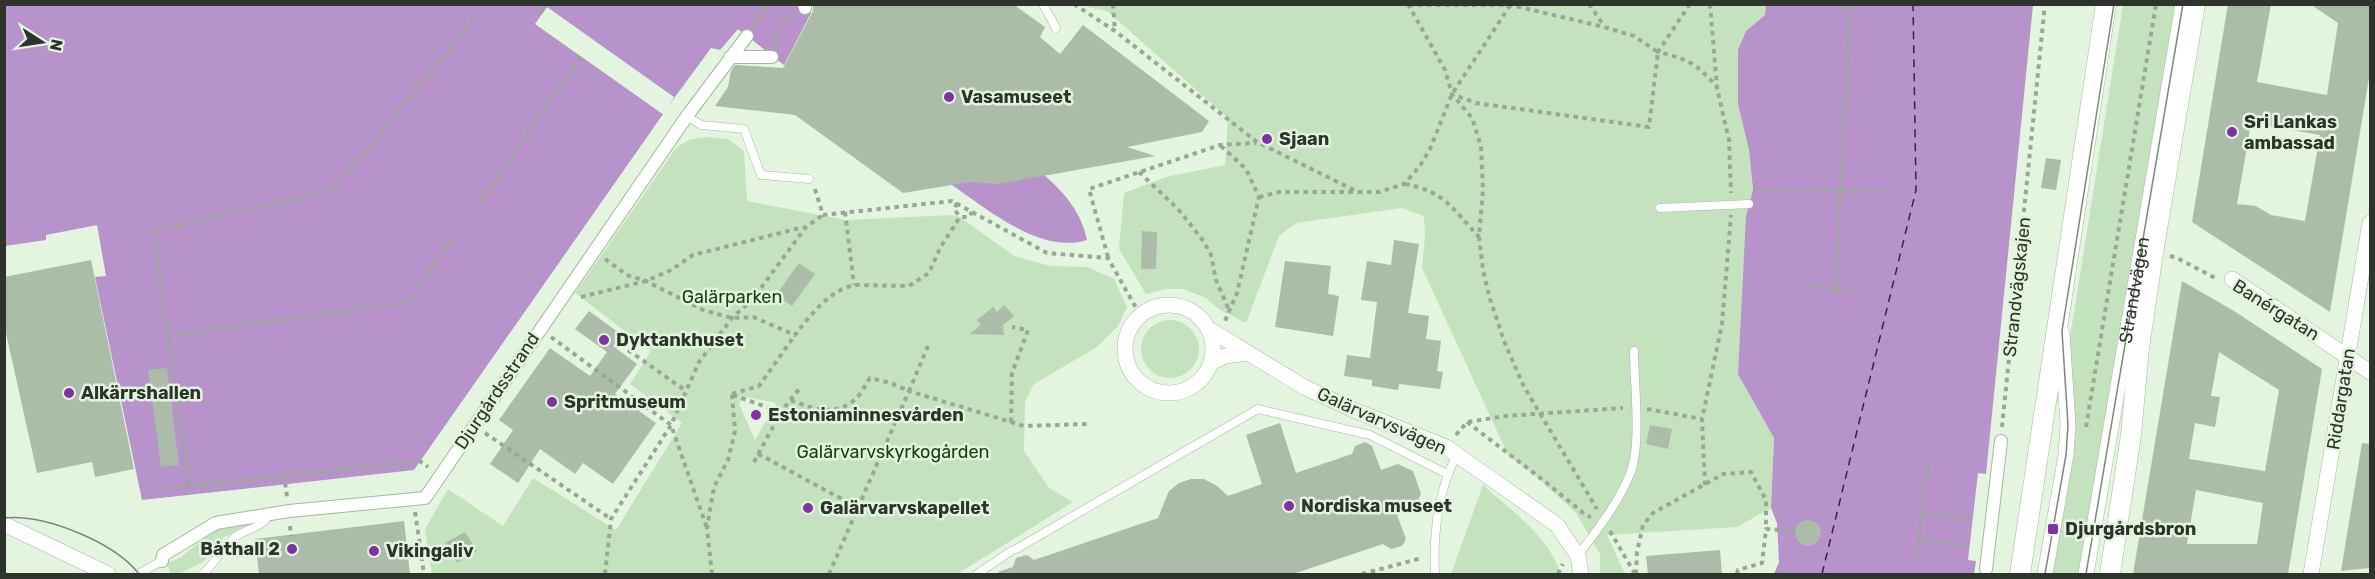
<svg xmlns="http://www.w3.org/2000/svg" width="2375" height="579" viewBox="0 0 2375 579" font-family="Rubik,sans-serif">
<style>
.green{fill:#c4e2be;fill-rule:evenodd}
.water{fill:#b892cb}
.pier{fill:#e3f5df}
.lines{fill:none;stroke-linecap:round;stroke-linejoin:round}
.ferry{stroke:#47175b;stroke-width:1.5;stroke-dasharray:8 6;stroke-linecap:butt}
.building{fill:#abbca8;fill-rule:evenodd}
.service-casing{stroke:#a5b6a1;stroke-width:9}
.pedestrian-casing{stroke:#a5b6a1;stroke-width:14}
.minor-casing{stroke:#a5b6a1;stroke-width:16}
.tertiary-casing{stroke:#a5b6a1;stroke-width:21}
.path{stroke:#99a796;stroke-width:4;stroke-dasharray:4.5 4.5;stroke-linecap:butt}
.service{stroke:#fff;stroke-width:8}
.pedestrian{stroke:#fff;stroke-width:12}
.minor{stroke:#fff;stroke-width:15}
.tertiary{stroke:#fff;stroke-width:20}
.tram{stroke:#7c8879;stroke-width:1.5}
.poi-dot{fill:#8031a2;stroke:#e3f5df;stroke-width:2}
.labels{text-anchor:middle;stroke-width:5;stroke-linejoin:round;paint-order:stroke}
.poi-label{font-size:18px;font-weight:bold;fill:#2d342b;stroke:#e3f5df;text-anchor:start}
.street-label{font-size:18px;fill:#2d342b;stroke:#e3f5df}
.park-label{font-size:18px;fill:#15420a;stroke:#e3f5df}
</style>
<rect width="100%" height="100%" fill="#e3f5df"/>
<path class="green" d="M1078,5H1766L1765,15L1746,31L1738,104L1749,150L1753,191L1759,408L1774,438L1771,508L1737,527L1607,535L1625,574H1600V554L1576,513L1537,477L1508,455L1422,268L1425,237L1424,216L1402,208L1296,223L1279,236L1246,323L1220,310L1206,298L1183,289H1166L1146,294L1119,249L1124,193L1166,177L1225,165L1228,118L1107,11Z
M2123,5H2176L2081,574H2051L2069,344Z
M709,137L728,139L744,151L747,201L846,220L951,215L960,217L1014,256L1051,266L1087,267L1114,279L1127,307L1118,326L1097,347L1034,384L1025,401L1024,451L1049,488L1073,502L957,574H432L425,529L448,489L503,526L533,478L616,530L682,423L630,384L651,351L575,293L677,147L691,139ZM743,396L776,403L755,440L739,404Z
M1141 349a29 29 0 1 1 58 0a29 29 0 1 1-58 0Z
M1483,485C1512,511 1548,536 1561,574H1451Z
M255,518L256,523L224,537L203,562L179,574H170L167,563L181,557L219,526Z"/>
<path class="water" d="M798,4L811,13L784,65L738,29L720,50L711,48L675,97L414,470L142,500L95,277L106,276L97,225L46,235V240L5,246V5Z
M1766,5H2033L1986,474L1978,473L1968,560L1976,561L1974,574H1774L1779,562L1777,523L1771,508L1774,438L1738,374L1746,216L1753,190L1749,150L1738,104V50L1746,31L1765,15Z
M985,132C1025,161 1077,189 1087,240C1039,255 985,207 949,183Z"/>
<path class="pier" d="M547,7L674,97L664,115L535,24Z"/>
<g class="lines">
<path class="ferry" d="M1822,574L1916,190L1913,4"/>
</g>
<path class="building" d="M813,4H1013L1045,27L1040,37L1060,54L1083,25L1209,121L1202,132L1127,147L1155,156L998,184L971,182L903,193L795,115L715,106L728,87L731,71L735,65L783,68L813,11Z
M2228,4H2271L2257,82L2327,95L2338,23L2310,4H2370V72L2330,312L2192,222ZM2251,123L2320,135L2305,221L2271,215L2256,206L2237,204Z
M2046,158L2061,160L2056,190L2041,188Z
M1142,231L1157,232L1156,269H1141Z
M1394,240L1419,244L1408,313L1429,316L1426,339L1441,341L1437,371L1443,372L1440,389L1399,384L1398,390L1372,386V380L1344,376L1347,355L1370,358L1377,302L1361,300L1367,261L1391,265Z
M91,260L134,469L95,477L92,462L37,473L4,324V277Z
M1285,261L1331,266L1328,294L1339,296L1333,336L1275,327Z
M799,263L815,274L792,306L776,295Z
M2182,281L2234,311L2322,369L2288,574H2133ZM2219,352L2279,390L2265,471L2189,459L2195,423L2215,427L2220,397L2211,396ZM2196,490L2263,503L2257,544H2187Z
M1004,305L1014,316L1003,325L1004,335L970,334L981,325L977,320L993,307L997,312Z
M589,311L622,335L613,346L637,364L615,394L656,423L613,484L583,463L575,474L540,449L518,483L490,464L513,430L499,420L550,348L590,376L607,352L575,329Z
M167,368L179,465L161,467L148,370Z
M1280,423L1296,473L1352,454L1355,446L1365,442L1372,446L1381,470L1398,464L1413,471L1421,494L1414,509L1397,515L1406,539L1402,546L1391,549L1383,544L1293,574H999L998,572L1013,567L1016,558L1027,555L1034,560L1158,518L1169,491L1179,483L1191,479H1204L1217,486L1228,496L1262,484L1246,435Z
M1650,425L1672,429L1668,449L1646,444Z
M2362,443L2370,444V568L2341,571Z
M1795 533a13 13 0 1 1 26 0a13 13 0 1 1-26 0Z
M404,521L410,574H259L255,539Z
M465,532L477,551L457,563L445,543Z
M1720,550L1722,574H1648L1646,556Z"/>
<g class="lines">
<g class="service-casing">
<path id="service" d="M1043,4L1056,28
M687,116L701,125L744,129L761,175L809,179
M1660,208L1749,204
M1016,549L1258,409L1370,435L1447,474
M1578,556C1596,531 1618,504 1630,474C1642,445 1634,384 1634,351
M138,574L162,561
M203,574C215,563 222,548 235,537C248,527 261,530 270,513
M977,574L1011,551
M1435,574C1433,535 1438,489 1457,455"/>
</g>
<g class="pedestrian-casing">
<path id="pedestrian" d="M804,4L805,8
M730,57H772
M162,561L163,555L216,523L289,511L425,498L687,116L747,36
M1986,569L2001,441"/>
</g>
<g class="minor-casing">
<path id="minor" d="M2232,279L2370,372
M1125 349a44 44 0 1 1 88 0a44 44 0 1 1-88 0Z
M1209,329L1304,387L1351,409L1446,447L1557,525L1578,556L1581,574
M1211,363L1225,356L1247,353
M4,524L108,574
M2045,574L2066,455L2068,425L2062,333
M2086,574L2183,4
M2311,574L2370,223"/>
</g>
<g class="tertiary-casing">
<path id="tertiary" d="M2020,574L2106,4
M2110,574L2131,435L2139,348L2153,253L2195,4"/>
</g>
<path class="path" d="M534,4L544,11
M1074,4L1115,31L1257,142L1358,192H1379L1404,184L1420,166L1430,149L1452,94L1511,4
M1113,4L1115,31
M1408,4L1445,70L1452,94L1472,118L1481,146L1483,190L1479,237L1483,270L1490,299L1504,341L1523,385L1597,509
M1589,4L1604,26
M1690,4L1658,52C1688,59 1697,64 1717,87
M1710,4L1717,88L1729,140L1731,193
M1409,5H1511L1604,27L1634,36L1658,52L1649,127L1476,103L1454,95
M753,26L768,4
M775,44L779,25L794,15
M1221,146L1246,169L1259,197L1237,293L1225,321
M1139,172L1178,209L1202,239L1211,255L1216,280L1229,310
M1405,184C1444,191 1453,209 1479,237
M815,189L823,215L952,201L1047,253L1108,258L1140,315
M1753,191H1886
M1259,197L1280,192H1357
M481,201L582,56
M957,203L954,209L960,217
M845,212L854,285
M2170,256L2177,258L2217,279
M1108,257L1089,189L1220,145L1256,143
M605,259L627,275L646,281L703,310L732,318L753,317L795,335C810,316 828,291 854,285L909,286L929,273L940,248L960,217H969L972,212
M1810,284L1860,295
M1835,290L1851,4
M581,297L646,281L671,270L693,255L804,227
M168,336L410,302L454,235
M551,337L671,425L707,528
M628,350L686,391
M732,394L759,386L795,335
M733,395L781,412
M791,400C814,410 840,418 860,394C864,389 866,383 870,378L891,383L909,391L928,346
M1647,409L1702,419
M1011,422L1012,373L1028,330L1012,327
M1467,422L1543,480L1587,516L1591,517
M2002,427L2045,4
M2086,427L2156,4
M485,433L611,519
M1456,435L1467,422L1506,416L1623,408
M758,454C792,471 824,491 859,507
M754,462L781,412L799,389
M284,474L287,497
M189,485L153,232L334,189L477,16
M1705,485L1702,419L1722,324L1731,215
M168,488L420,461L428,467
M415,512L424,574
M1921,514L1973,519
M290,526L291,536
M1610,531L1635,574
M1918,539L1970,547
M1916,561L1928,462
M605,574L611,519L671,425L699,362L732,318L752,300L806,227L823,215
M712,574L707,528L714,487L728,460L735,431L732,394
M829,574L909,391L1024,426L1088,424
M1362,574L1422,558
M1558,574L1563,564
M1636,574L1637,552L1643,525L1653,513L1723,474L1751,472L1766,500V529
M1737,574L1738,570L1762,563L1766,529L1795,531"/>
<use href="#service" class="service"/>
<use href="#pedestrian" class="pedestrian"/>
<use href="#minor" class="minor"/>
<use href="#tertiary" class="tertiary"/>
<g class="tram">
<path d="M4,518C45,514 114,542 139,574"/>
<path d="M2045,574L2066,455L2068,425L2062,331L2114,4"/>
<path id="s1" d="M2086,574L2183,4"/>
</g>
</g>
<g class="poi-dot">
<circle cx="949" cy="97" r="6"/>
<circle cx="2232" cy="132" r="6"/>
<circle cx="1267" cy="139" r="6"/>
<circle cx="604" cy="340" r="6"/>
<circle cx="69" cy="393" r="6"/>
<circle cx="552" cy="402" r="6"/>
<circle cx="756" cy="415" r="6"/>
<circle cx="1289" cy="506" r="6"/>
<circle cx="808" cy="508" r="6"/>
<rect x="2047" y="523" width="12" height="12" rx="3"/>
<circle cx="292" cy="549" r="6"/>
<circle cx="374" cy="551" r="6"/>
</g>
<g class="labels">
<g class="poi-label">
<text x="961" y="103">Vasamuseet</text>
<text x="2244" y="128">Sri Lankas<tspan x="2244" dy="21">ambassad</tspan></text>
<text x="1279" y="145">Sjaan</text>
<text x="616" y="346">Dyktankhuset</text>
<text x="81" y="399">Alkärrshallen</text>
<text x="564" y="408">Spritmuseum</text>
<text x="768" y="421">Estoniaminnesvården</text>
<text x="1301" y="512">Nordiska museet</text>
<text x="820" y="514">Galärvarvskapellet</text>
<text x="2065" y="535">Djurgårdsbron</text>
<text x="280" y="555" text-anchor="end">Båthall 2</text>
<text x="386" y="557">Vikingaliv</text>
</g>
<g class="street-label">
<text transform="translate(2017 287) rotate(-84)" y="6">Strandvägskajen</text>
<text dy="6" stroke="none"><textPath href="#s1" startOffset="288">Strandvägen</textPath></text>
<text transform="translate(2276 310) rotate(32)" y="6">Banérgatan</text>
<text transform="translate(497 391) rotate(-56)" y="6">Djurgårdsstrand</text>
<text transform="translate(2341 399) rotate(-81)" y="6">Riddargatan</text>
<text transform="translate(1382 421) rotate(24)" y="6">Galärvarvsvägen</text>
</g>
<g class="park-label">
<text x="732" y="303">Galärparken</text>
<text x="893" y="458">Galärvarvskyrkogården</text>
</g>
</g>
<rect width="2375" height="579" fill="none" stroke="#2d342b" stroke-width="12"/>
<g transform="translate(42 42) rotate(102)" stroke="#e3f5df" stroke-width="4.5" paint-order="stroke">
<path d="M0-4.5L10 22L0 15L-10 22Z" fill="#2d342b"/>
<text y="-9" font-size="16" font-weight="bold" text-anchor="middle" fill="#2d342b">N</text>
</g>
</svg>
